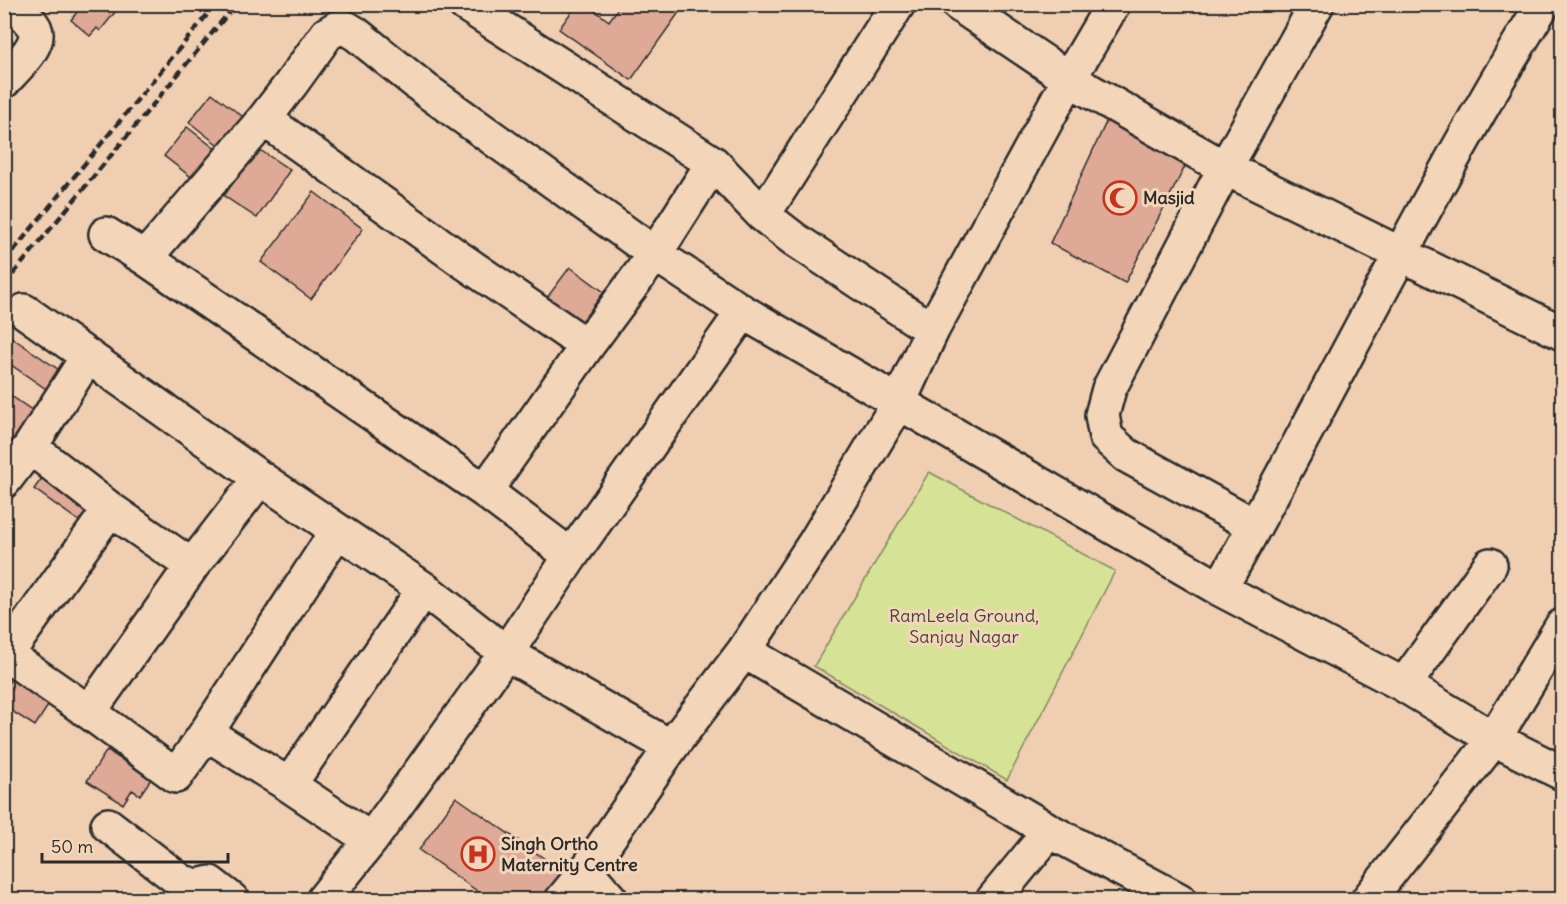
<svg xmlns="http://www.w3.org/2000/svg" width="1567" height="904" viewBox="0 0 1567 904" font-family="Delius,sans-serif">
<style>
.green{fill:#d6e396;stroke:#808760;stroke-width:1.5}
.building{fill:#dea996;stroke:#2b2b2b;stroke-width:1.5}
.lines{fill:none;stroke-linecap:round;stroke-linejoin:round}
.minor-casing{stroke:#2b2b2b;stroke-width:38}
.minor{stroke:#f3d6b9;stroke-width:33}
.rail{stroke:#2b2b2b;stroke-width:4.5;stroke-dasharray:9 4.5;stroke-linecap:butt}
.labels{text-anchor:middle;stroke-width:6;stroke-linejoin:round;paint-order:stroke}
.poi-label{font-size:18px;font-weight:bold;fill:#2b2b2b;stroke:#f3d6b9;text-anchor:start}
.park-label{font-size:18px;fill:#45473b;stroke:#f3d6b9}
</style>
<rect width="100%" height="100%" fill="#f0ceb2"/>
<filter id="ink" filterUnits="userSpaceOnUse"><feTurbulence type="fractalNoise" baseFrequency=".0167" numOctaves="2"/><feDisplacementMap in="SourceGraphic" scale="12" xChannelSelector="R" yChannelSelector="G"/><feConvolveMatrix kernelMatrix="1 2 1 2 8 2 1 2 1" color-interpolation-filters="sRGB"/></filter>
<g filter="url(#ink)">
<path class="green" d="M929,472L1115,571L1007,780L814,666Z"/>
<path class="building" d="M63,4H79L72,12Z
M83,4H118L120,6L100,31L97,28L90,36L71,20Z
M577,4H586L609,21L621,4H685L631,80L559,29Z
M4,34L23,50L4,72Z
M212,93L251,123L227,152L189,122Z
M1108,118L1192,153L1125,283L1050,243Z
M187,127L227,158L204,187L164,156Z
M257,148L290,170L257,218L224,196Z
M314,192L363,229L311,299L261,262Z
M570,267L604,292L580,324L546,299Z
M11,337L65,374L52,393L4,360V347Z
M4,391L33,411L14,439L4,432Z
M4,435L19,445L4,465Z
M47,471L99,508L86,526L34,489Z
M15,673L53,698L35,726L4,706V689Z
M107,750L151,779L140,795L132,790L123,804L87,781Z
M456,797L562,871L542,900H490L419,850Z"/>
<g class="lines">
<g class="minor-casing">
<path id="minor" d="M465,4L713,163L763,215L794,239L932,330
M958,4L1069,79L1225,168L1562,333
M4,81C14,69 42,45 35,29C30,19 19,11 11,4
M264,119L460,259L587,346
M763,215L898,4
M106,234L145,258L485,491L571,556
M145,258L264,119L291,84L327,34L337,28H346L356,34L427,91L655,254L743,312L1220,589L1404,685L1494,739L1562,773
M24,311L260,478L424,589L506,653L671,747
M30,447L110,509L192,566
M4,481L30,447L88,356
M485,491L587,346L655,254L713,163
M1255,526L1126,455L1106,437L1102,415L1109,389L1225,168L1317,4
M1220,589C1329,395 1426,194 1543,4
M744,651L1050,831L1179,900
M4,653L89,712L176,776L206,733L337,531
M6,655L110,509
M1404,685L1490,565
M89,712L192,566L260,478
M206,733L289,785L371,840
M289,785L424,589
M108,825L182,882L197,886L210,883L232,900
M586,871L611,900
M323,900L371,840L506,653L571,556L743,312
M562,900L586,871L671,747L744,651L816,541L899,402L932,330L1069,79L1113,4
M993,900L1050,831
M1368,900L1494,739L1562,626"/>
</g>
<use href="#minor" class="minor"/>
<path class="rail" d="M4,262L216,4
M4,285L236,4"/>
</g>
</g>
<defs>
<g id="mosque-ring" transform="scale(1.725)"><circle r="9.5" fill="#f3d6b9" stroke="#c8321e" stroke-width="1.5"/><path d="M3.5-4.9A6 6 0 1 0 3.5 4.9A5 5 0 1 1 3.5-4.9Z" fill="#c8321e"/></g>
<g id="hospital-ring" transform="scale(1.725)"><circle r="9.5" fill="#f3d6b9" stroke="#c8321e" stroke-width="1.5"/><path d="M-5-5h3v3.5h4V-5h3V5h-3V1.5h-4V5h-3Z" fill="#c8321e"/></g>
</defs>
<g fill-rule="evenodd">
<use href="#mosque-ring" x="1120" y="198"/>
<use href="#hospital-ring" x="478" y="854"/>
</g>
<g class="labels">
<g class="poi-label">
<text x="1143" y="204">Masjid</text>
<text x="501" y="850">Singh Ortho<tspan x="501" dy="21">Maternity Centre</tspan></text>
</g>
<g class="park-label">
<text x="964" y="622">RamLeela Ground,<tspan x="964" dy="21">Sanjay Nagar</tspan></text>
</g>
</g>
<rect width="1567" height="904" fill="none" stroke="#f3d6b9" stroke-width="24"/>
<rect x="12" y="12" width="1543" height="880" fill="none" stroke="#2b2b2b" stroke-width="2" filter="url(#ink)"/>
<path d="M42 853v9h186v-9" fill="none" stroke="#2b2b2b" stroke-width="3"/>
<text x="51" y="853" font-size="18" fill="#2b2b2b" stroke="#f3d6b9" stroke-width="4.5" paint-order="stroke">50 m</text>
</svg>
